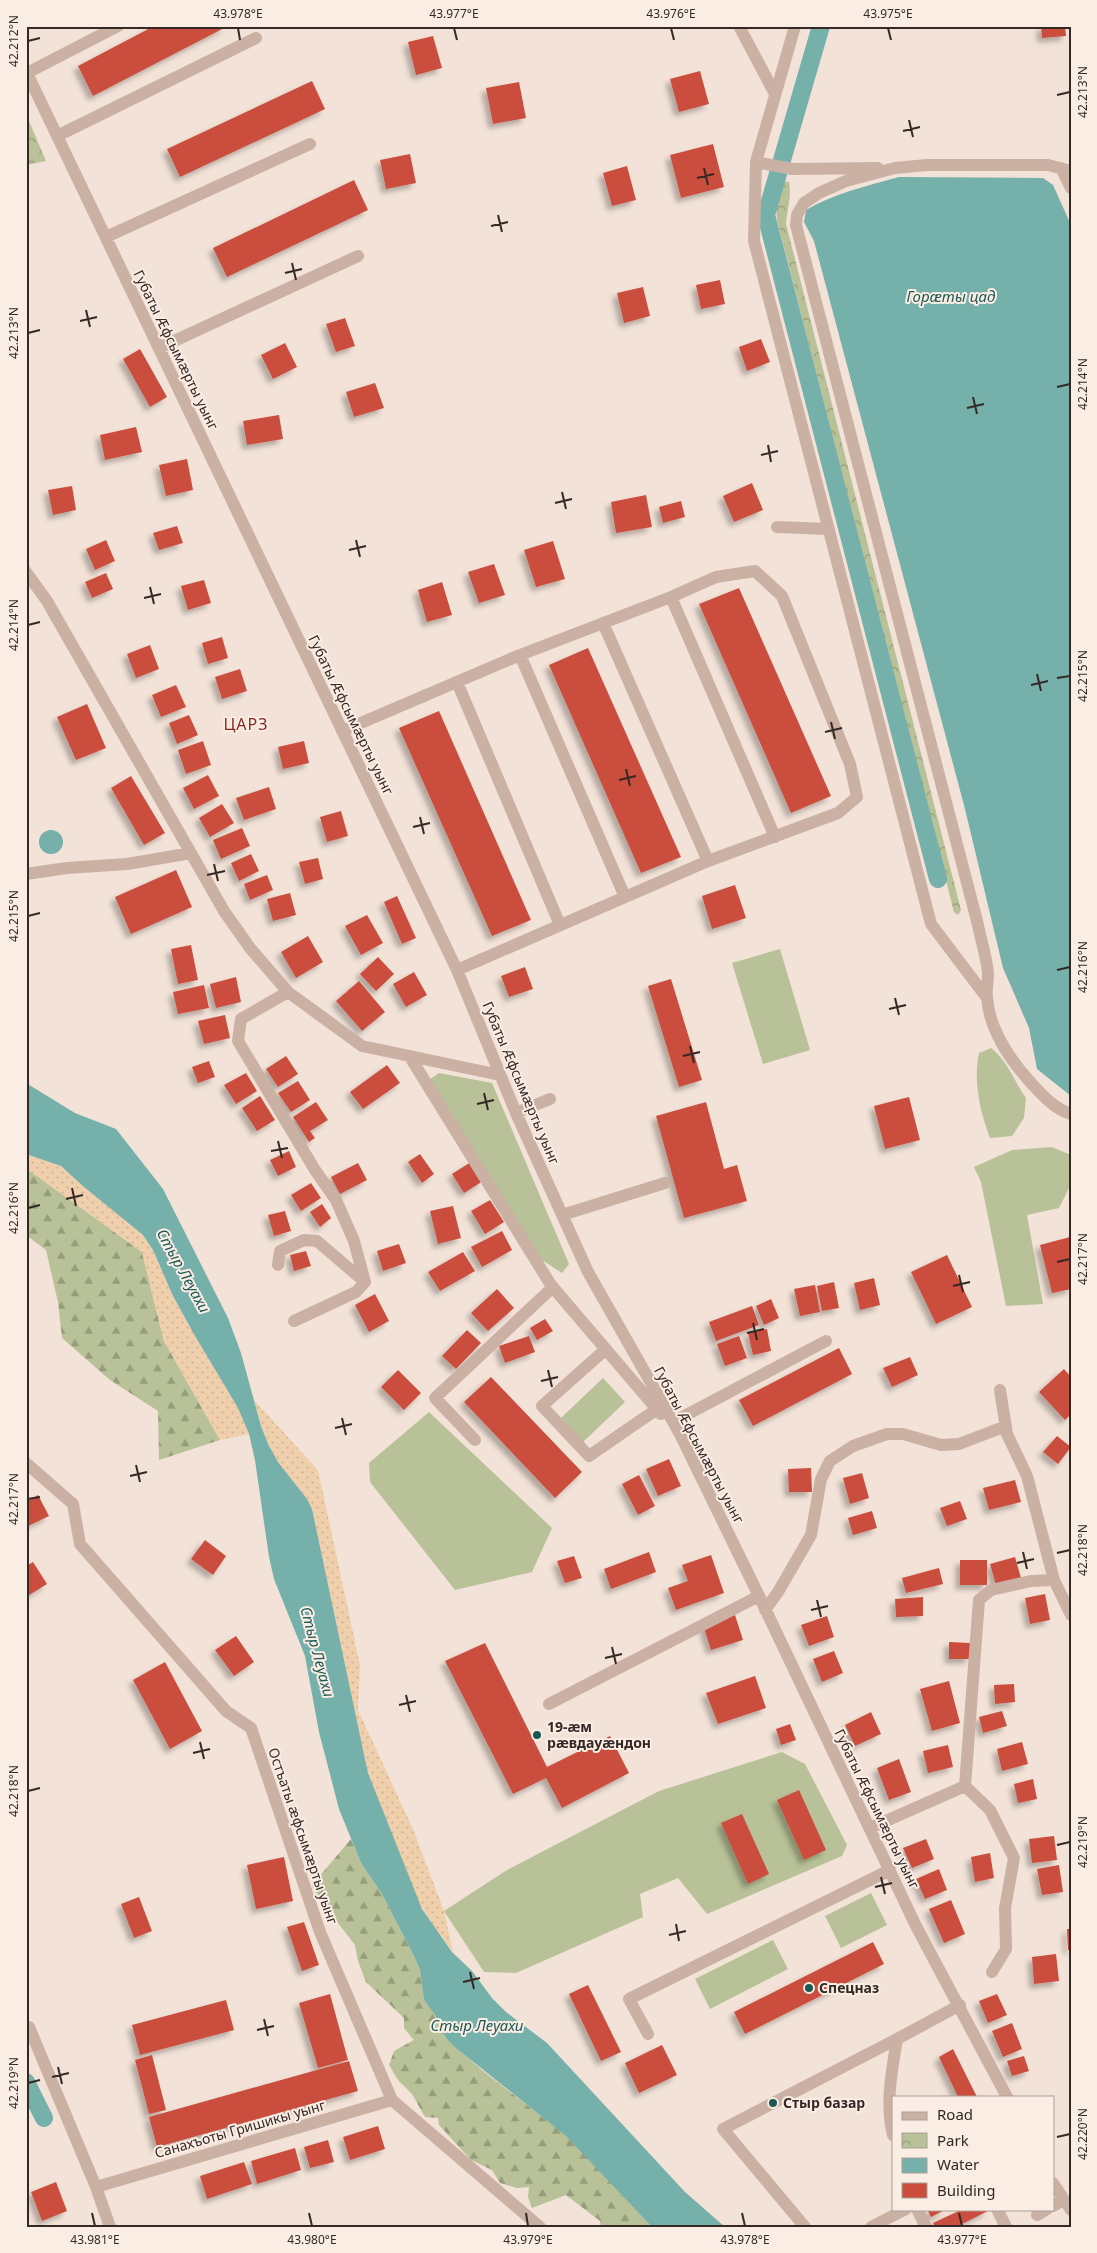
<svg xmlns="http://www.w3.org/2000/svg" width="1097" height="2253" viewBox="0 0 1097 2253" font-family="'Noto Sans',sans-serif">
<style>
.grass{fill:#b8c197}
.forest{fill:url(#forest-firs)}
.sand{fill:url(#sand-dots)}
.park{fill:url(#park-crowns)}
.water{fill:#76b0ab}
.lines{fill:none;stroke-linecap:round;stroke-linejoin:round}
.canal{stroke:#76b0ab;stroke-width:18}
.building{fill:#cb4e3d;filter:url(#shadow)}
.minor{stroke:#cab1a3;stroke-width:12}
.ticks{fill:none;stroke:#352926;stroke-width:2}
.poi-dot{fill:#1a5855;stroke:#faede4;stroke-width:2}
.labels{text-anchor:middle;stroke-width:4;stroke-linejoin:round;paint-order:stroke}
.street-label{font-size:14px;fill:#352926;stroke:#faede4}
.poi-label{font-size:14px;font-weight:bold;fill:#352926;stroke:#faede4;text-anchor:start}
.water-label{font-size:15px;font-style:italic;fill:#1a5855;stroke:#faede4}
.quarter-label{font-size:16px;letter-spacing:1px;fill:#87281c;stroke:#faede4}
.neatline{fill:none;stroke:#352926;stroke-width:2}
.ticks-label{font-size:12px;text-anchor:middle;fill:#352926}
</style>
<defs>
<pattern id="forest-firs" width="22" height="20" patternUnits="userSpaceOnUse" patternTransform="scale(1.25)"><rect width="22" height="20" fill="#b8c197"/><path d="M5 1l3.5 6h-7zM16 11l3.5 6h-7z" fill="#969d7b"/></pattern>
<pattern id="sand-dots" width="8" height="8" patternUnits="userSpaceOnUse" patternTransform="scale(1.25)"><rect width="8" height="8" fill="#f0d0ac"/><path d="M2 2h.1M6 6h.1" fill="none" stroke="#ceb394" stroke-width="1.8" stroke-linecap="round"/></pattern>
<pattern id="park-crowns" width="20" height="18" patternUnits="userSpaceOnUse" patternTransform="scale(1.25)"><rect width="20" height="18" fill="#b8c197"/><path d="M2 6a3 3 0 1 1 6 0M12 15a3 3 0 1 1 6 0" fill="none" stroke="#969d7b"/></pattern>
<filter id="shadow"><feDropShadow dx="-4.5" dy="4.5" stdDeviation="2.5" flood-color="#0004"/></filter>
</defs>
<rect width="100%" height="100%" fill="#f2e2d8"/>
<path class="grass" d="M780,949L810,1050L763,1064L732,963Z
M991,1048C1007,1060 1014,1081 1026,1098L1024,1118L1012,1136L990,1138C980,1111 973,1082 979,1053Z
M439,1073L492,1083L569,1264L562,1273L542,1260L429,1080Z
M1052,1147L1071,1155V1184L1059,1208L1027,1215L1043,1304L1006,1306L981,1182L974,1167L1012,1150Z
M603,1378L625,1402L583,1442L561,1418Z
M429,1412L552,1528L532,1572L455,1590L370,1482L369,1463Z
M782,1752L805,1764L847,1845L842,1856L707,1914L678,1878L640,1894L643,1917L516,1973L484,1972L444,1911L507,1870L659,1791Z
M871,1893L887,1925L841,1948L825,1916Z
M773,1940L788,1969L710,2009L695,1979Z"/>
<path class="forest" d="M26,1168L142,1252L164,1341L220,1440L159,1460L158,1411L110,1380L62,1338L58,1302L46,1250L26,1235Z
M351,1839L361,1863L382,1894L415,1958L420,1970L424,2000L435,2015L446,2038L483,2071L567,2136L652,2227H601L600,2221L566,2195L532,2208L528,2197L529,2187L517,2188L500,2183L492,2170L471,2160L439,2125L438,2118L425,2117L412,2094L398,2080L389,2065L394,2051L414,2040L404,2028V2018L366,1982L358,1961L355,1945L338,1923L322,1906L312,1885Z"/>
<path class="sand" d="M26,1154L61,1166L84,1187L143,1235L153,1250L173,1296L195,1336L238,1408L249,1434L220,1440L164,1341L142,1252L26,1168Z
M254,1400L318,1470L360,1665L358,1710L413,1829L444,1911L453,1952L433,1926L413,1892L368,1773L312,1509C304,1491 289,1478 278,1462C265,1443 260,1421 254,1400Z"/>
<path class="park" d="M26,114L46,161L26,165Z
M782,181L789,182C792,195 787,210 786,224L961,910L958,915L954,912L777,220L776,205Z"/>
<path class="water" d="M899,177L1043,178L1053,185L1071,225V1096L1037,1069L1029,1028L1003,968L965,809L814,241L804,222L806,210C835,193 867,186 899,177Z
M39 842a12 12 0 1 1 24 0a12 12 0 1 1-24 0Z
M26,1083L75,1113L116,1129L163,1189L228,1318L241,1353L261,1426L268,1444L278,1462L307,1499L312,1509L368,1773L422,1909L452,1952L472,1971L492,1998L506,2012L547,2043L685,2192L725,2227H652L566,2136L456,2048L446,2038L435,2015L424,2000L420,1970L415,1958L382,1894L361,1863L339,1809L319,1732L305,1656L274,1579L269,1557L255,1460L249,1434L238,1408L195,1336L173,1296L153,1250L143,1235L84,1187L61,1166L26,1154Z"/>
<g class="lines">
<path class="canal" d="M821,26L766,215L938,879
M26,2082L44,2118"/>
</g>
<path class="building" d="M154,26H228L93,96L78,66Z
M1041,26H1065L1066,36L1042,38Z
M433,36L442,68L416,75L408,42Z
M700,71L709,104L679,112L670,79Z
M312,81L325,109L180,177L167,149Z
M519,82L526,118L493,124L486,88Z
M713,144L724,187L681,198L670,155Z
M410,154L416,183L386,189L380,160Z
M627,166L636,200L612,206L603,173Z
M354,180L368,210L227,277L213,248Z
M720,280L725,304L701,309L696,285Z
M643,287L650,316L624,323L617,293Z
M345,318L355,346L336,352L326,324Z
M761,339L770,362L747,371L739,347Z
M285,343L297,367L273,379L261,355Z
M140,349L167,397L150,407L123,359Z
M375,383L384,408L354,417L346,392Z
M279,415L283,439L247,445L243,421Z
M136,427L142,452L105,460L100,435Z
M187,459L193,490L166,496L159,465Z
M752,483L763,510L734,522L723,496Z
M72,486L76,510L53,515L48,490Z
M646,495L652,527L616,533L611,502Z
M681,501L685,517L663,523L659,507Z
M177,526L183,543L159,550L153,533Z
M106,540L115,561L95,570L86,549Z
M553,541L565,579L536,587L524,550Z
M494,564L505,595L479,603L468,572Z
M106,573L113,589L92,598L85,582Z
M204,580L211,603L188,610L181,586Z
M442,582L452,615L427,622L418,590Z
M739,588L831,796L791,813L699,604Z
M222,637L228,658L208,664L202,643Z
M150,645L159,669L136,678L127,654Z
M588,648L681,857L641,873L549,665Z
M240,669L247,691L222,699L215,677Z
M176,685L186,707L161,717L152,695Z
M87,704L106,748L76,760L57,717Z
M439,711L531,920L492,936L399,728Z
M189,715L198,735L177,744L169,723Z
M203,741L211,765L186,774L178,750Z
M304,741L309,763L283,769L278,747Z
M208,775L219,796L194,809L183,788Z
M131,776L165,833L144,845L111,788Z
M269,787L276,809L244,820L236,798Z
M222,804L234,823L210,837L199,818Z
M341,811L348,836L327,842L320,817Z
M242,828L250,846L221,859L213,840Z
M251,854L259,871L239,881L231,863Z
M318,858L323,879L305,884L299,862Z
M176,870L192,907L131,934L115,897Z
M267,875L273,890L250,900L244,884Z
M735,885L746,918L712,929L702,896Z
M290,893L296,915L273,921L267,899Z
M397,896L416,938L402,944L384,902Z
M367,915L383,943L361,955L345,926Z
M308,936L323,962L296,978L281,952Z
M191,945L198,980L178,984L171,949Z
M378,957L394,974L376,991L360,974Z
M525,967L533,989L509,997L501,976Z
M414,972L427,995L406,1007L393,984Z
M236,977L241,1002L216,1008L210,984Z
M671,979L702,1080L679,1087L648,986Z
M359,981L385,1012L362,1031L336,1001Z
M204,985L209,1008L178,1014L173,992Z
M225,1015L230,1038L204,1044L198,1021Z
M286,1056L298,1074L278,1087L266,1069Z
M209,1061L215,1077L198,1083L192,1067Z
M387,1065L400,1083L363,1109L350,1092Z
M246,1073L257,1091L236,1104L224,1085Z
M298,1081L310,1100L291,1112L278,1093Z
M260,1096L275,1120L257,1131L242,1108Z
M909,1097L920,1140L885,1149L874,1106Z
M316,1102L328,1120L310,1131L315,1138L309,1142L293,1117Z
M706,1102L724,1169L737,1165L747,1201L684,1218L656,1116Z
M289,1151L296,1167L278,1176L270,1160Z
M420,1154L434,1174L422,1183L408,1162Z
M471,1162L483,1181L464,1193L452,1174Z
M358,1163L367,1180L340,1194L331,1177Z
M311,1183L321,1198L301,1211L291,1195Z
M490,1200L504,1222L485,1234L471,1211Z
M322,1204L331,1218L320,1227L310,1212Z
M453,1206L461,1238L438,1244L430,1211Z
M285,1211L291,1231L274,1236L268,1215Z
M502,1231L512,1250L482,1267L471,1247Z
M1070,1237L1071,1289L1052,1293L1040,1245Z
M399,1244L406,1263L383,1271L377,1251Z
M306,1251L311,1266L294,1271L290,1255Z
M463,1252L475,1271L440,1291L428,1272Z
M947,1255L972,1307L936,1324L911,1272Z
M874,1278L880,1305L860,1310L854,1283Z
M834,1282L839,1308L822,1311L817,1286Z
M815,1285L820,1312L800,1316L794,1289Z
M497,1289L514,1308L488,1331L471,1313Z
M375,1294L389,1321L369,1332L355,1305Z
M771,1299L779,1318L764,1325L756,1306Z
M752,1306L759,1325L716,1341L709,1322Z
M545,1319L553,1331L537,1340L530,1328Z
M767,1329L771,1351L753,1355L748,1333Z
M467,1330L481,1343L456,1369L442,1356Z
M529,1336L535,1352L505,1363L499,1346Z
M739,1336L747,1358L725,1366L717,1344Z
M839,1348L852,1374L753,1426L739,1400Z
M910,1357L918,1375L892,1387L883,1368Z
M1064,1369L1071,1377V1414L1065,1420L1039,1392Z
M398,1370L421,1393L404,1410L381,1387Z
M491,1377L582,1472L555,1498L464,1402Z
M1057,1436L1071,1447L1058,1464L1043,1452Z
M669,1459L681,1486L658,1496L646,1469Z
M811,1468L812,1492H789L788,1469Z
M862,1473L869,1498L850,1504L843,1478Z
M639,1475L655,1506L638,1515L622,1484Z
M1015,1480L1021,1502L989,1510L983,1488Z
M38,1495L49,1516L26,1527V1502Z
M960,1501L967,1519L947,1526L940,1508Z
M872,1511L877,1528L853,1535L848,1518Z
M205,1540L226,1556L213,1575L191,1559Z
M649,1552L656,1572L611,1589L604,1569Z
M711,1555L724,1593L676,1610L668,1588L688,1581L682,1565Z
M574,1556L582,1578L565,1583L557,1561Z
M1015,1557L1021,1578L996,1585L990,1564Z
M960,1560H987V1585H960Z
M33,1562L47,1584L26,1597V1566Z
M939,1568L943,1584L906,1593L902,1578Z
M1045,1594L1050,1620L1030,1624L1025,1598Z
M923,1597V1616L896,1617L895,1599Z
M735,1615L743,1640L711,1650L703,1625Z
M827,1616L834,1637L809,1646L801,1625Z
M236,1636L254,1662L234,1676L215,1650Z
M949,1642L970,1643V1659H949Z
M485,1643L547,1767L610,1736L629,1773L562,1808L546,1778L513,1794L445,1661Z
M834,1651L843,1673L822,1682L813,1659Z
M165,1662L202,1731L170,1749L133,1680Z
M755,1676L766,1708L718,1724L706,1693Z
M949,1681L960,1723L932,1731L920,1689Z
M1014,1684L1015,1702L995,1704L994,1685Z
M1002,1711L1007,1726L983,1733L979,1717Z
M871,1712L881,1734L855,1746L845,1725Z
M790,1724L796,1740L781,1745L776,1729Z
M1022,1742L1028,1764L1002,1771L997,1749Z
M948,1745L953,1767L928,1773L923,1751Z
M899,1759L911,1792L889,1800L877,1768Z
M1033,1779L1037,1799L1018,1803L1014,1784Z
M799,1790L826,1850L804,1860L777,1800Z
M742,1814L769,1874L748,1884L721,1823Z
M1054,1836L1057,1860L1032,1863L1029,1839Z
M926,1839L934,1859L912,1868L903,1848Z
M990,1853L994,1878L975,1882L971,1857Z
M284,1857L293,1901L256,1909L247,1865Z
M1059,1865L1063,1892L1042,1895L1037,1869Z
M939,1869L947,1890L925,1899L916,1879Z
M139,1897L152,1931L134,1938L121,1904Z
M951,1900L965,1934L944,1943L929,1909Z
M304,1922L319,1965L302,1971L287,1927Z
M1067,1929H1071V1950H1068Z
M873,1942L884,1964L745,2034L734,2012Z
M1056,1954L1059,1981L1034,1984L1032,1957Z
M588,1985L621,2052L601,2061L569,1994Z
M330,1994L348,2060L318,2068L299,2003Z
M997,1994L1007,2015L988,2023L979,2001Z
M226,2000L234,2030L140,2055L132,2025Z
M1012,2023L1022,2049L1003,2057L992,2031Z
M662,2045L677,2075L639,2093L625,2063Z
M953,2049L977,2097H958L939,2057Z
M152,2055L166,2110L149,2114L135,2060Z
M1024,2056L1029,2071L1012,2076L1007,2061Z
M349,2061L358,2091L157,2147L149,2117Z
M378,2126L385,2149L350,2160L343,2137Z
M328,2140L334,2162L310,2168L304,2147Z
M295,2148L301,2170L257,2184L251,2161Z
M244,2162L252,2184L207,2199L200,2176Z
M56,2182L67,2211L42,2221L31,2192Z
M927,2209H947L931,2217Z
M963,2209H987L988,2211L956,2227H935L933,2223Z"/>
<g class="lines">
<path class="minor" d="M739,26L775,94
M795,26L756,162L754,241L931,924L987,998
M26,71L457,970L516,1113L588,1272L680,1434L759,1596L916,1926L1007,2097
M27,73L118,26
M57,136L256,38
M756,162L792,169L878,168
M1061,168L1071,188
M1071,171L1048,165H927L895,168L846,181L819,193L804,203L797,215L796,225L978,925C981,941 987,958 988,974C988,982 986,989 987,997C989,1030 1011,1061 1032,1084C1043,1096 1055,1109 1071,1114
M106,237L310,144
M159,348L358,256
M777,527L828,529
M26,572L47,601L224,911L250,948L288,992L362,1046L500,1075
M671,597L775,837
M603,623L708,861
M520,655L625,897
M457,682L560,925
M342,731L520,655L671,597L716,577L755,571L782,596L850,764L857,797L838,813L708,861L457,970
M26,874L67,868L127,864L191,853
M288,992L241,1019L238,1041L315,1170L336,1200L354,1241L365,1282L356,1292L294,1321
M410,1057L551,1285L661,1414
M516,1113L550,1099
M562,1215L665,1183
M278,1265L280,1251L304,1240L317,1241L365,1282
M606,1349L542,1406L589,1456L657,1409
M1000,1390L1007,1434L1027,1476L1054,1580L1071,1615
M673,1422L826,1341
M475,1440L435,1398L553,1287
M26,1463L73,1504L80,1544L226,1711L251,1728L320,1932L392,2100L540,2227
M765,1610L778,1592L811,1535L821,1479L830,1461L853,1446L887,1434H903L941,1445L959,1444L1006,1426
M549,1704L759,1596
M965,1786L990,1810L1014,1858L1005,1908L1006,1949L992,1972
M870,1828L965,1786L979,1600L991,1590L1031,1581L1054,1580
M29,2027L96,2187L110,2227
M648,2034L629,1999L890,1870
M893,2135C885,2104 892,2070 897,2039L960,2005
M1053,2183L1071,2210
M96,2187L392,2100
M1053,2206L1064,2200
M917,2209L926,2227
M997,2209L1006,2227
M1037,2215L1047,2209
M805,2227L723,2129L897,2039
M871,2227L906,2209"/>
</g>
<path class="ticks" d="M238,28L240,40M454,28L457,40M671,28L674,40M888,28L891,40M28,41L40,38M1057,95L1070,92M909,120L913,137M903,131L920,127M704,168L708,185M697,178L714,174M498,215L502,232M491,226L508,222M292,263L296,280M285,273L302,269M86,310L90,327M80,321L97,317M28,333L40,330M1057,387L1070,384M973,397L977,414M967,408L984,404M768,445L771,462M761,455L778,451M562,492L566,509M555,503L572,499M356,540L360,557M349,550L366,546M150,587L154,604M144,598L161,594M28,625L40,622M1037,674L1041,691M1057,678L1070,676M1031,685L1048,681M831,722L835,739M825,732L842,728M626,769L630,786M619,780L636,776M420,817L424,834M413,827L430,823M214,864L218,881M207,875L225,871M28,916L40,913M1057,970L1070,967M895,998L899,1015M889,1009L906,1005M690,1046L694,1063M683,1056L700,1052M484,1093L488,1110M477,1104L494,1100M278,1141L282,1158M271,1151L288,1148M72,1188L76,1206M66,1199L83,1195M28,1208L40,1205M1057,1262L1070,1259M959,1275L963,1292M953,1286L970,1282M753,1323L757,1340M747,1333L764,1329M548,1370L552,1387M541,1381L558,1377M342,1418L346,1435M335,1428L352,1424M136,1465L140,1482M130,1476L147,1472M28,1499L40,1497M1023,1552L1027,1569M1057,1553L1070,1550M1017,1563L1034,1559M817,1600L821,1617M811,1610L828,1606M612,1647L616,1664M605,1658L622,1654M406,1695L410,1712M399,1705L416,1701M200,1742L204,1759M193,1753L210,1749M28,1791L40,1788M1057,1845L1070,1842M881,1877L885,1894M875,1887L892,1883M676,1924L679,1941M669,1935L686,1931M470,1972L474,1989M463,1982L480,1978M264,2019L268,2036M257,2030L274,2026M58,2067L62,2084M52,2077L69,2073M28,2083L40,2080M1057,2137L1070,2134M92,2213L95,2226M309,2213L312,2226M526,2213L528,2226M742,2213L745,2226M959,2213L962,2226"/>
<g class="poi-dot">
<circle cx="537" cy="1735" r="5"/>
<circle cx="809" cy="1988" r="5"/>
<circle cx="773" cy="2103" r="5"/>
</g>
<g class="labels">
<g class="street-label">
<text transform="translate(176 350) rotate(64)" y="5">Губаты Æфсымæрты уынг</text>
<text transform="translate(351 715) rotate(64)" y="5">Губаты Æфсымæрты уынг</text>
<text transform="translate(521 1083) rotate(67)" y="5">Губаты Æфсымæрты уынг</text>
<text transform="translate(699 1445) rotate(62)" y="5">Губаты Æфсымæрты уынг</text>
<text transform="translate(877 1809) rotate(64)" y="5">Губаты Æфсымæрты уынг</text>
<text transform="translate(303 1836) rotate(71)" y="5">Остъаты æфсымæрты уынг</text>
<text transform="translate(240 2129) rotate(-16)" y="5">Санахъоты Гришикы уынг</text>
</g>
<g class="poi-label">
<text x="547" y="1732">19-æм<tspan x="547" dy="16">рӕвдауӕндон</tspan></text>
<text x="819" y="1993">Спецназ</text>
<text x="783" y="2108">Стыр базар</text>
</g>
<g class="water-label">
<text x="951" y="302">Горӕты цад</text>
<text transform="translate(183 1271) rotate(61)" y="5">Стыр Леуахи</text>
<text transform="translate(317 1652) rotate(75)" y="5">Стыр Леуахи</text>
<text x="477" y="2031">Стыр Леуахи</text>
</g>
<g class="quarter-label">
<text x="246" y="730">ЦАРЗ</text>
</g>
</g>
<rect width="1097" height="2253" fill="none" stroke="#faede4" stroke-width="55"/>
<rect x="892" y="2096" width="162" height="115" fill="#faede4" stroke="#ab9f98"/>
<rect x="902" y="2112" width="25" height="8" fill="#cab1a3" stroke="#ab9f98"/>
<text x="937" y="2120" font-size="15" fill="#352926">Road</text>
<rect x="902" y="2133" width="25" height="15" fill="url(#park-crowns)" stroke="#ab9f98"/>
<text x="937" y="2146" font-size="15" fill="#352926">Park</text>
<rect x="902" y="2158" width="25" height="15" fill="#76b0ab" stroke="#ab9f98"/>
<text x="937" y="2170" font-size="15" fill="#352926">Water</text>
<rect x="902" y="2183" width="25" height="15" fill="#cb4e3d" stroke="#ab9f98"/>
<text x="937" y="2196" font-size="15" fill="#352926">Building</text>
<rect x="28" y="28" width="1042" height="2198" class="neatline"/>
<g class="ticks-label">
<text x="238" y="18">43.978°E</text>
<text x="454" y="18">43.977°E</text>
<text x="671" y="18">43.976°E</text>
<text x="888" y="18">43.975°E</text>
<text transform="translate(14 41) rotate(-90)" y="4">42.212°N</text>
<text transform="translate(1083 92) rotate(-90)" y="4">42.213°N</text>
<text transform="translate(14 333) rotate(-90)" y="4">42.213°N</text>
<text transform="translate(1083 384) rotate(-90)" y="4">42.214°N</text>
<text transform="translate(14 625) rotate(-90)" y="4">42.214°N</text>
<text transform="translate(1083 676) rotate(-90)" y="4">42.215°N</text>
<text transform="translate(14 916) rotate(-90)" y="4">42.215°N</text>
<text transform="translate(1083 967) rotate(-90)" y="4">42.216°N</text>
<text transform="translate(14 1208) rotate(-90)" y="4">42.216°N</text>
<text transform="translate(1083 1259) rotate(-90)" y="4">42.217°N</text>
<text transform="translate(14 1499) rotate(-90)" y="4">42.217°N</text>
<text transform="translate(1083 1550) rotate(-90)" y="4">42.218°N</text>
<text transform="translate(14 1791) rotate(-90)" y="4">42.218°N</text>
<text transform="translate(1083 1842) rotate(-90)" y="4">42.219°N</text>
<text transform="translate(14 2083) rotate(-90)" y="4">42.219°N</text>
<text transform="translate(1083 2134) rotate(-90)" y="4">42.220°N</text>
<text x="95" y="2244">43.981°E</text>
<text x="312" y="2244">43.980°E</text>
<text x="528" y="2244">43.979°E</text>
<text x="745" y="2244">43.978°E</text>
<text x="962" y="2244">43.977°E</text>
</g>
</svg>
